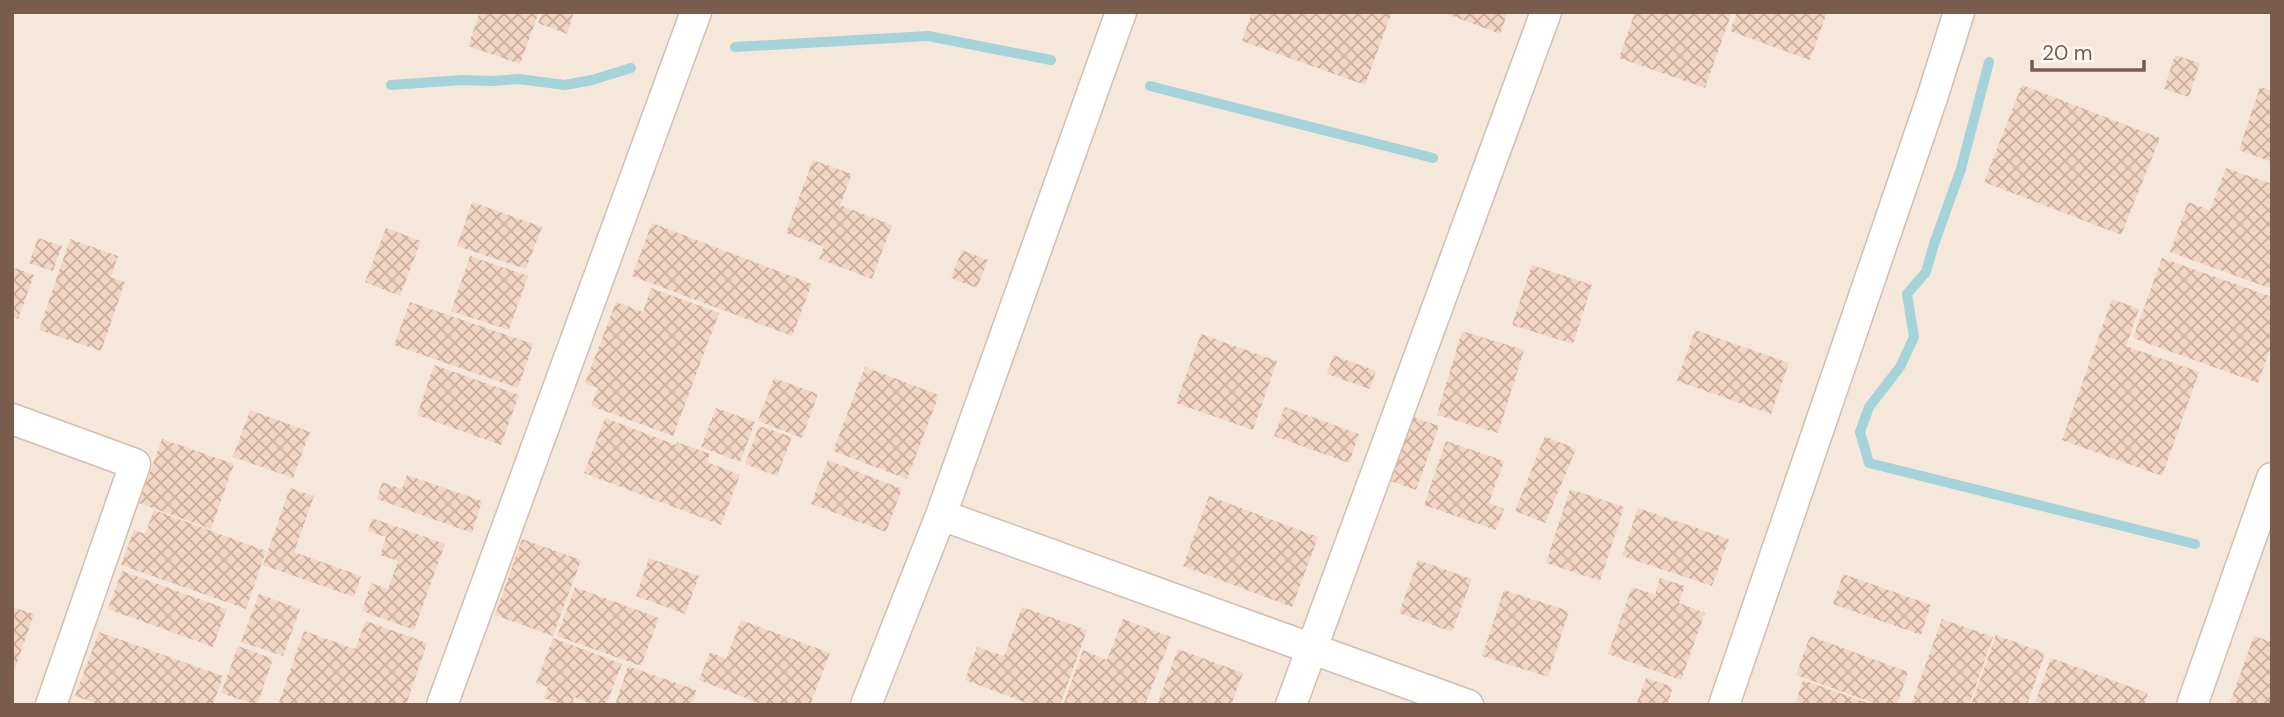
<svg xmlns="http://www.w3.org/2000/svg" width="2284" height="717" viewBox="0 0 2284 717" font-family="'DM Sans',sans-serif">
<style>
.residential{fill:#f5e8da}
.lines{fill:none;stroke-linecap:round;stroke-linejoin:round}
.stream{stroke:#a5d3da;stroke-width:10}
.building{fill:url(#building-cross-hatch)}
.minor-casing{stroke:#d1beb0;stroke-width:33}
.minor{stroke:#fff;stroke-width:30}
</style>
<defs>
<pattern id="building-cross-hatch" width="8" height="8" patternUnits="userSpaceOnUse" patternTransform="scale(1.75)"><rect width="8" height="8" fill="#f3d5c3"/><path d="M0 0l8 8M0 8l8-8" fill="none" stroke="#cab0a1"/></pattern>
</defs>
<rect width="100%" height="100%" fill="#fdf6ec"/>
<path class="residential" d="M12,12H2272V705H12Z"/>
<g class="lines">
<path class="stream" d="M735,47L928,36L1051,60
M1989,62L1961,169L1934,244L1926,272L1907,294L1914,337L1900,367L1869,407L1860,432L1869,463L2195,544
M391,85L462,80L491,81L519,79L565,85L592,80L631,68
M1150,86L1433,158"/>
</g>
<path class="building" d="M480,12H539L520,64L468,46Z
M542,12H574L567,34L538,23Z
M1252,12H1392L1365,85L1242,41Z
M1442,12H1508L1500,34Z
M1635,12H1732L1705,88L1619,58Z
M1737,12H1827L1810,60L1730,31Z
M2175,55L2200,63L2189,97L2164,89Z
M2022,85L2160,138L2121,235L1984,182Z
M2260,87L2272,91V162L2239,150Z
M813,160L852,174L840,205L892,225L872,279L819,259L824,247L786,233Z
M2226,168L2272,184V289L2170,252L2188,202L2210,210Z
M472,202L542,227L526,269L457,246Z
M652,223L812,284L792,336L632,276Z
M386,228L421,241L400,296L365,282Z
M38,238L62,246L53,271L29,263Z
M70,239L118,256L111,277L125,282L101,351L39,330Z
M962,250L988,260L977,288L951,278Z
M470,256L528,276L509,330L451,311Z
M2162,258L2272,297V344L2258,383L2133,338Z
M1532,265L1592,285L1573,344L1512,325Z
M12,267L34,275L18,319L12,317Z
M651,288L719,313L673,436L591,406L598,388L585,383L616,302L643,312Z
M2112,299L2139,309L2126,346L2199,372L2162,476L2062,440Z
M410,302L533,344L518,388L394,345Z
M1695,330L1789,363L1771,414L1677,381Z
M1462,331L1524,350L1498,433L1437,415Z
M1201,334L1277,361L1253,430L1176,403Z
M1333,355L1376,371L1370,389L1327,374Z
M434,365L519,395L501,445L417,415Z
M865,367L939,395L907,479L833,451Z
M774,378L818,394L802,438L758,421Z
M1285,407L1359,434L1349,463L1274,436Z
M716,408L755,422L740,462L701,447Z
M250,410L310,432L293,478L233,457Z
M1405,414L1439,426L1416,490L1382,478Z
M605,418L676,445L677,442L710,454L707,462L740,475L721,525L584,473Z
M759,426L792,437L777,476L745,464Z
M1545,436L1576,449L1545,523L1515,511Z
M162,439L234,464L211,529L139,503Z
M1446,441L1504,461L1489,503L1504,509L1496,530L1424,505Z
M828,460L902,489L886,532L811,504Z
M407,475L482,501L472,533L377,499L382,482L402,489Z
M290,488L314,496L294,552L361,576L354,597L263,565Z
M1570,489L1624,507L1600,581L1546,563Z
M1209,496L1318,537L1292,607L1183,566Z
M1638,508L1729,539L1712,586L1622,556Z
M154,510L266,551L246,609L121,565L134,530L145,534Z
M372,518L445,544L414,630L362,611L371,583L388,589L398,561L380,555L386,537L368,531Z
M522,539L581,560L553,636L495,615Z
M649,558L699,576L685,614L636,596Z
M1418,560L1472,579L1452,632L1399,613Z
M122,571L227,609L213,647L108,609Z
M1843,574L1931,605L1921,635L1833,604Z
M1660,578L1685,586L1679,603L1705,613L1681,680L1608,654L1632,587L1655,595Z
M575,587L659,618L641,666L557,636Z
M1504,590L1569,611L1548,677L1482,656Z
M259,594L300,609L283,656L241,642Z
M12,607L34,614L13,674H12Z
M1022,607L1087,630L1060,705H1032L965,680L977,647L1004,656Z
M1123,619L1171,637L1145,705H1063L1083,650L1107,660Z
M1942,619L1993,637L1969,705H1911Z
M741,620L830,653L810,705H764L699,680L710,652L726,659Z
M366,621L427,643L406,705H278L304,631L355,649Z
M99,632L223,676L213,705H101L75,696Z
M1996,635L2045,653L2027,705H1971Z
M1810,636L1908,672L1897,705H1879L1796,675Z
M2254,636L2272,642V705H2229Z
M553,638L622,664L606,705H595L574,697L572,705H563L544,698L548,687L536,683Z
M238,646L273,659L257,705L221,693Z
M1178,649L1243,673L1231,705H1157Z
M2051,658L2148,693L2144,705H2034Z
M628,666L696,690L691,705H615Z
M1646,678L1673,687L1667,705H1636Z
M1803,680L1871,704V705H1795Z"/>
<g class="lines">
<g class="minor-casing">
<path id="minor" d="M12,419L135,464L51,705
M941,515L1468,705
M442,705L696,12
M866,705L941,515L1121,12
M1291,705L1546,12
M1724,705L1932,98L1959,12
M2192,705L2272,478"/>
</g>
<use href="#minor" class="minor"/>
</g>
<rect width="2284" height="717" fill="none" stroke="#7a5c4d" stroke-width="28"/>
<path d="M2032 60v10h112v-10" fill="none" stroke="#7a5c4d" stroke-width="3.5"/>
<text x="2042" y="60" font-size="21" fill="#7a5c4d" stroke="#fffaf3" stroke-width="5" paint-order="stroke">20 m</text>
</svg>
